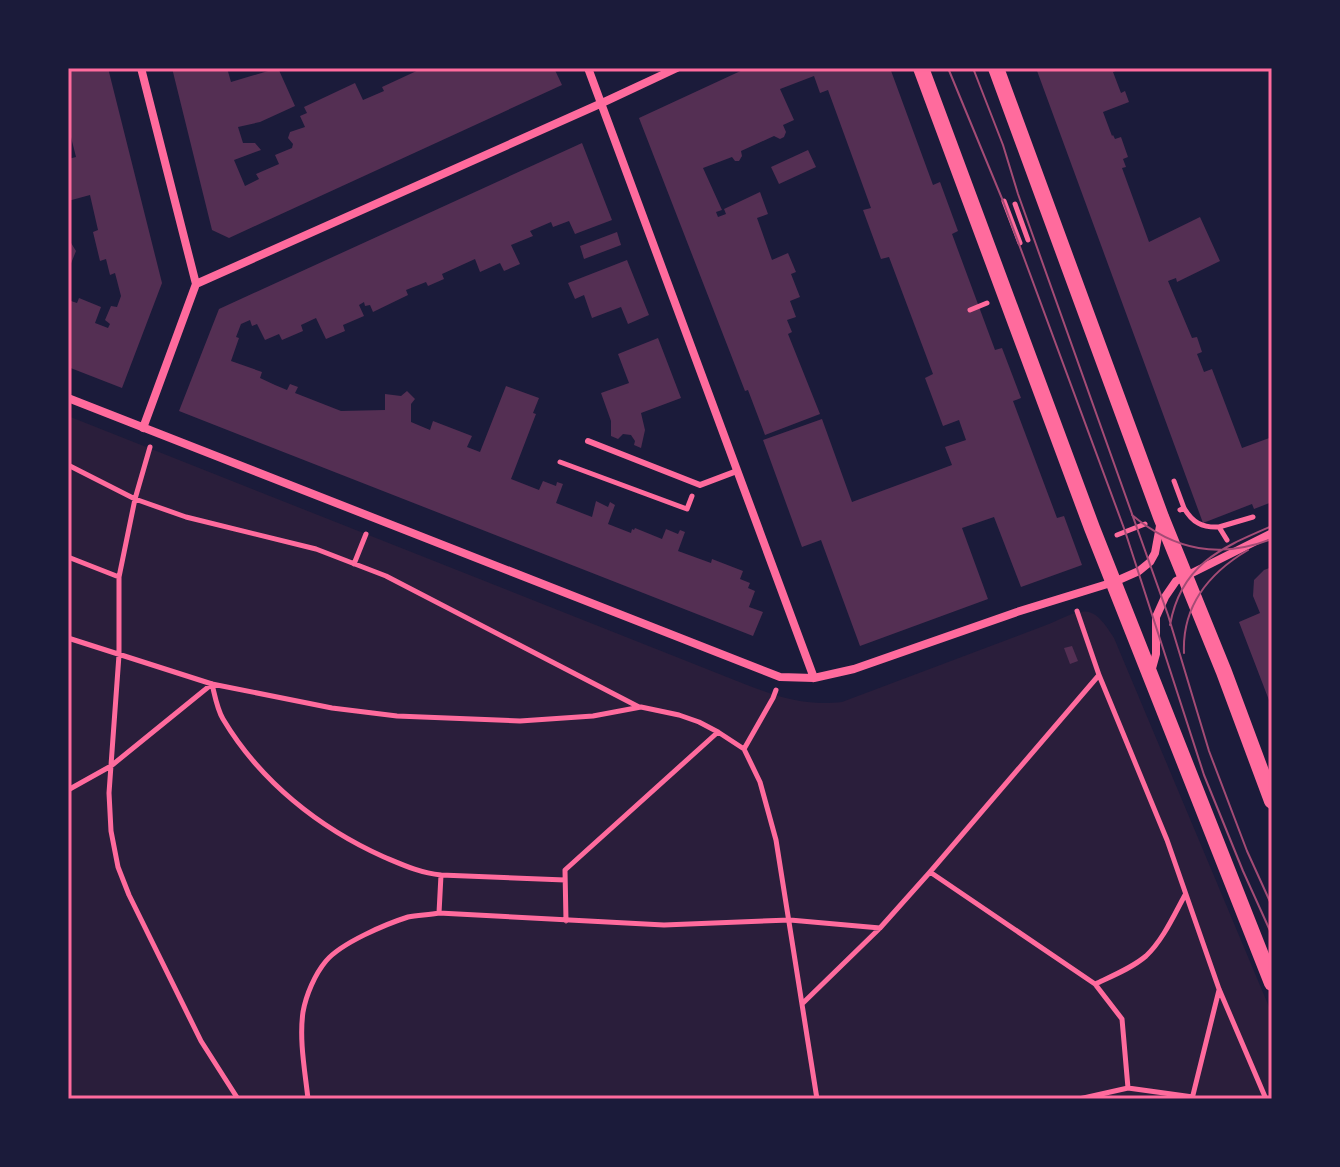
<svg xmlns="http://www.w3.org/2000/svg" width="1340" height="1167" viewBox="0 0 1340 1167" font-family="Montserrat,sans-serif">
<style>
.green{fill:#2a1e3b}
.building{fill:#542f53}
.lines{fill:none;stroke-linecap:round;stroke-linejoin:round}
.path{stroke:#ff6b9d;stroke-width:5}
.service{stroke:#ff6b9d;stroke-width:6}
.minor{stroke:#ff6b9d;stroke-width:8}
.secondary{stroke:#ff6b9d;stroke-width:16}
.tram{stroke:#a44b75;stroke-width:2}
.neatline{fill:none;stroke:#ff6b9d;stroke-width:3}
</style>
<rect width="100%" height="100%" fill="#1b1b3a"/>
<path class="green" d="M68,416L747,685C781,698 805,706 842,702L1049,624C1084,608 1092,602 1114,638L1272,1014V1099H68Z"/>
<path class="building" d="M68,68H108L162,283L122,388L68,367V300L77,303L79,298L101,307L95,323L108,328L110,324L105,320L111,306L117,307L121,296L115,273L110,275L106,259L100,261L93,232L98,230L90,195L68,201V159L76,157L68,125Z
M172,68H227L231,82L278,68L295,106L260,122L238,127L243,143H255L261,150L234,160L245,186L259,179L256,174L279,164L275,155L292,148L293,144L288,138L290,132L305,127L300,116L307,113L304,107L355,83L363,100L384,91L382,87L423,68H554L562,85L229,238L212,230Z
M747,68H890L933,185L940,182L958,231L952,234L995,350L1002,348L1021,398L1013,401L1057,518L1064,516L1082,565L1021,587L994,517L962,528L988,599L860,646L821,540L802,547L763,440L822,419L852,502L952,465L945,447L966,440L959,420L943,426L925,378L933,374L889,257L881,259L863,210L871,208L828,90L820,93L814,76L780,89L794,120L783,125L786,132L784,137L780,139L774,136L741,151L742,156L739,161H735L732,157L703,168L722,210L716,212L718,217L726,214L724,209L760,192L768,214L757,218L772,260L788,253L796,272L791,274L800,297L790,301L796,317L787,320L792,332L788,334L820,414L765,435L748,390L745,391L639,118Z
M1036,68H1123L1113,72L1121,93L1125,91L1129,102L1103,112L1112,136L1113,135L1115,139L1121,137L1128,157L1123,159L1126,167L1122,168L1149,242L1200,217L1220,261L1177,282L1176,278L1168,281L1192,338L1197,337L1202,352L1197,354L1204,372L1212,369L1242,448L1272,437V502L1254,509L1252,504L1203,523Z
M582,143L612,220L575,234L569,221L553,227L551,222L530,231L533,236L511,245L520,264L504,271L500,263L480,272L475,259L442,274L444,279L428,286L426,282L406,290L408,295L373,312L370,305L365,306L364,302L359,305L364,316L343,325L345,331L326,339L316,318L301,325L303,331L282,340L279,334L265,340L257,324L252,326L250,320L241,324L236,337L239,338L231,361L262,372L260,378L275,385L287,390L290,384L298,387L295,393L341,411L385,410V394L401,396L407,391L415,399L411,404V422L430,430L433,421L472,436L467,447L480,452L506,386L539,398L533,413L536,414L511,479L539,490L543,481L556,486L557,482L563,484L556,503L592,517L596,501L608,507L610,502L615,505L608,524L631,533L632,529L634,530L635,528L662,539L666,529L678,534L680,530L685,532L678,551L711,563L712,559L743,571L740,579L750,583L748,588L755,591L749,607L763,612L753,636L179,411L219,309Z
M808,150L816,167L779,184L771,167Z
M617,232L621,245L584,259L580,246Z
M68,238L76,251L68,271Z
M627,260L649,315L628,324L621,307L592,318L584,295L575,299L568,283Z
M658,338L681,398L641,413L645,430L641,448L634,445L635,441L631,435L623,434L618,439L611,436V421L601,393L629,383L618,354Z
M1272,567V708L1239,622L1260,613L1253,596L1254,580L1264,570Z
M1072,646L1078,661L1070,664L1064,648Z"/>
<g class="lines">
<path class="path" d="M1004,201L1020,243
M1015,204L1028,240
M970,310L987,303
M150,447L135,499L119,577V655L109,793L111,831L118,867L129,895L201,1041L238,1099
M560,462L687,509L692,496
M68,465L135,499L186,517L316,549L386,576L639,707
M1174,481L1184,508L1180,510
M1184,508C1192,522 1202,528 1219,527
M1117,535L1145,524
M1227,540L1219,527L1253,517
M68,557L119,577
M354,564L366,534
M1077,611L1099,675L1167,840L1219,989L1266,1099
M68,638L212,684L332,708L397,716L520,721L593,716L641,707L679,715L699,722L718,732L744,749L760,782L776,840L817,1099
M212,684C215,696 217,709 223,719C260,781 319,828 384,857C403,865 420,873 441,875L439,913
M744,749L773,698L776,690
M68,790L111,766L212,684
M930,872L1095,984L1122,1019L1128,1088
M441,875L565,880
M566,921L565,870L718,732
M1095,984C1112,976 1132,968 1146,956C1163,940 1174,915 1185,895
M803,1003L880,928L930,872L1099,675
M308,1099C305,1071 299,1040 303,1012C306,995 315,974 326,961C341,943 386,924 408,917C418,915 429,915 439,913L664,925L790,920L880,928
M1079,1099L1128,1088L1193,1097
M1192,1099L1219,990"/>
<path class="service" d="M588,441L700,485L737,471"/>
<path class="minor" d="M141,68L196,284L143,428
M588,68L814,678
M196,284L602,103L677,68
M68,398L780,677L814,678L854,669L1017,612L1114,582L1139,571L1150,562L1155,553L1160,526
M1151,672L1156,654V617L1165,597L1176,581L1272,533"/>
<path class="secondary" d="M921,68L1092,528L1272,983
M996,68L1161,517L1224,672L1272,801"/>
<path class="tram" d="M948,68L1003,201L1125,531L1204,775L1243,871L1272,935
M973,68L1003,145L1018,194L1168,615L1209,751L1247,851L1272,906
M1132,515C1175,551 1220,559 1272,539
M1170,625C1181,564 1221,548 1272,526
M1184,653C1182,606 1209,573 1248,550"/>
</g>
<rect width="1340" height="1167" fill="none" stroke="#1b1b3a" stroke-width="140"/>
<rect x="70" y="70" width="1200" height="1027" class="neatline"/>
</svg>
